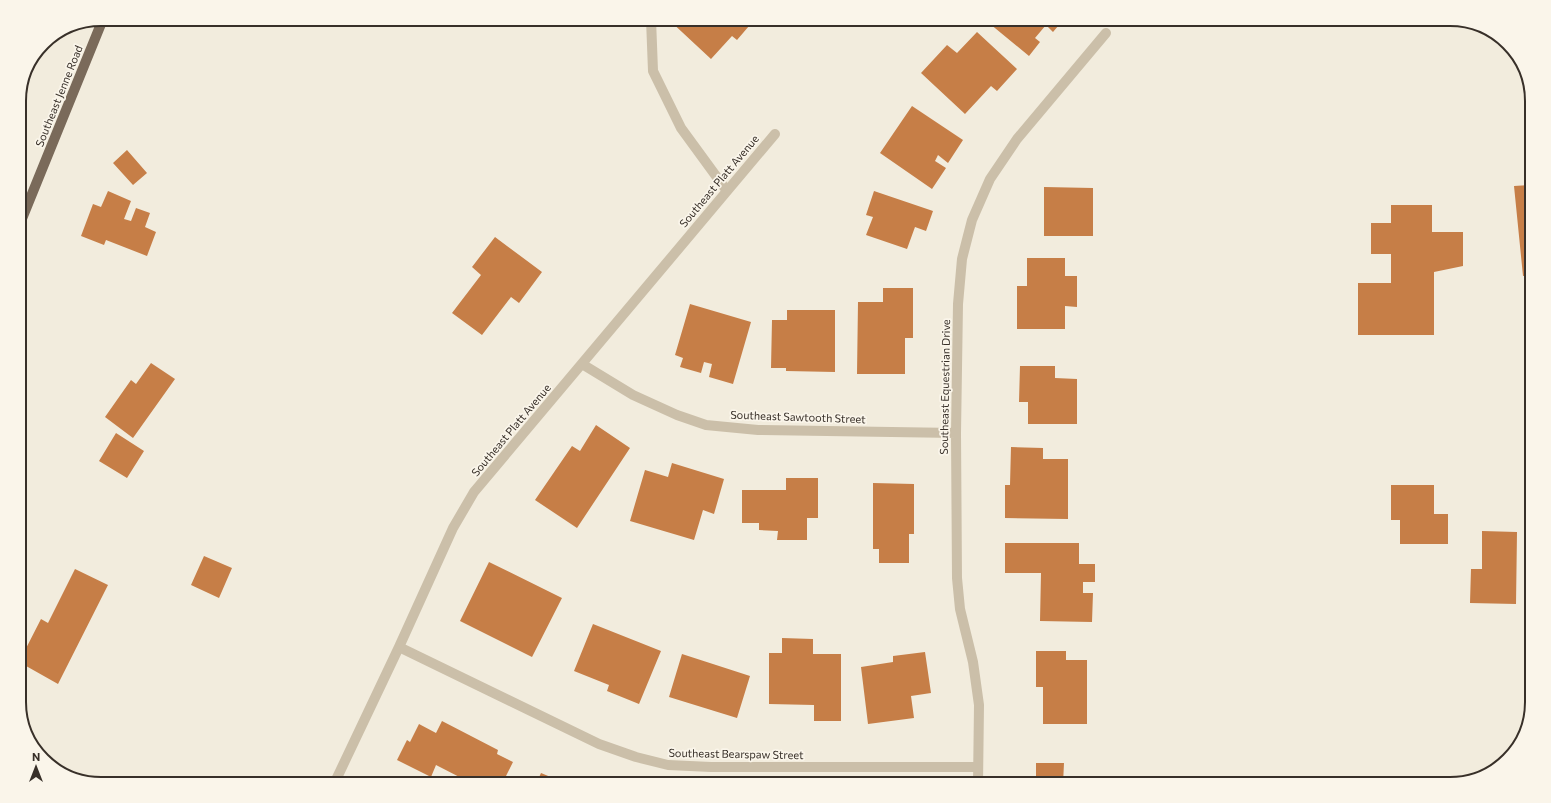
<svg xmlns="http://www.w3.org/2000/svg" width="1551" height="803" viewBox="0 0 1551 803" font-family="Commissioner,sans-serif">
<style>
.building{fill:#c67e47}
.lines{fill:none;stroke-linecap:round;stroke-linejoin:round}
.minor{stroke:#cbbfa9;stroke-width:10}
.major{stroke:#7a6a5a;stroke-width:10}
.labels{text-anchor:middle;stroke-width:3.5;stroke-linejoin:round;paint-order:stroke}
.street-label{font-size:11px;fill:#383029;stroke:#faf5ea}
.rim{fill:none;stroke:#383029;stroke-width:2}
</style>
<rect width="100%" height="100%" fill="#f2ecdd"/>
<path class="building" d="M668,19H755L737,40L732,36L711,59Z
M984,19H1064L1053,32L1046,25L1035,38L1040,42L1029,56Z
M977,32L1017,69L997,91L991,86L965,114L921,73L947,45L957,53Z
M912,106L963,140L948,163L938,155L935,161L946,168L932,189L880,153Z
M127,150L147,173L133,185L113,163Z
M1532,185V275L1523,276L1514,186Z
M1044,187L1093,188V236H1044Z
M108,191L131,201L124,219L131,221L136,208L150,213L145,227L156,232L147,256L106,240L104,245L81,236L93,204L101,207Z
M874,191L933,211L926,231L915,227L907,249L866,235L873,217L866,215Z
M1391,205H1432V232H1463V266L1434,272V335H1358V283H1391V254H1371V223H1391Z
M495,237L542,272L519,303L511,297L482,335L452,313L481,275L472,267Z
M1027,258H1065V276H1077V307L1065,306V329H1017V286H1027Z
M883,288H913V338H905V374H857L858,302H883Z
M690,304L751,322L733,384L709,377L712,364L704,362L701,373L680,367L683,358L675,355Z
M787,310H835V372L786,371V368H771L772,320H787Z
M151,363L175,379L133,438L105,417L131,380L136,384Z
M1020,366H1055V378L1077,379V424H1028V402H1019Z
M596,425L630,448L577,528L535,500L572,446L580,451Z
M116,433L144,451L127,478L99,461Z
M1011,447L1043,448V459H1068V519L1005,518V485H1010Z
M672,463L724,479L714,514L703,510L694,540L630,521L645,470L668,477Z
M786,478H818V518H807V540H777L778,531L759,530V523H742V490H786Z
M873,483L914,484V534H909V563H879V549H873Z
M1391,485H1434V514H1448V544H1400V520H1391Z
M1482,531L1517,532L1516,604L1470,603L1471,569H1482Z
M1005,543H1079V564H1095V582H1083V593H1093L1092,622L1040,621L1041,573H1005Z
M204,556L232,568L219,598L191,585Z
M489,562L562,598L532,657L460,621Z
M75,569L108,585L58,684L19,662L41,619L48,623Z
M593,624L661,651L639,704L607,691L609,685L574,671Z
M782,638L813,639V654H841V721H814V705L769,704V653H782Z
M1036,651H1066V660H1087V724H1043V687H1036Z
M925,652L931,693L911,696L914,718L868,724L861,667L893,662V656Z
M682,654L750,676L737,718L669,697Z
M442,721L498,750L497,754L513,762L502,784H473L436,765L431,777L397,760L407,740L410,742L419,724L436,733Z
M1036,763H1064L1063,784H1028V777H1036Z
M541,773L553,778L550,784H536Z"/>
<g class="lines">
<path class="minor" d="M651,19L653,71L681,128L727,191
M582,364L633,395L677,415L706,425L758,430L956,433
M399,647L599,744L636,757L668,765L711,767H978
M334,784L399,647L453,528L474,492L775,134
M978,784L979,705L973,662L960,609L957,578L956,433L958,304L962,259L972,220L990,179L1017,139L1106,33"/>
<path class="major" d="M19,226L103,19"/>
</g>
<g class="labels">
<g class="street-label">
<text transform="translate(59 96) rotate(-68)" y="4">Southeast Jenne Road</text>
<text transform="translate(719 181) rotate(-50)" y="4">Southeast Platt Avenue</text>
<text transform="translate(945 387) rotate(-89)" y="4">Southeast Equestrian Drive</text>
<text transform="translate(798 417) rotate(2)" y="4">Southeast Sawtooth Street</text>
<text transform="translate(511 430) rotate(-50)" y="4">Southeast Platt Avenue</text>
<text transform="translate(736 754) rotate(1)" y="4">Southeast Bearspaw Street</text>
</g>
</g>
<path d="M0 0H1551V803H0ZM101 26H1450A75 75 0 0 1 1525 101V702A75 75 0 0 1 1450 777H101A75 75 0 0 1 26 702V101A75 75 0 0 1 101 26Z" fill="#faf5ea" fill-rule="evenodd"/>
<path class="rim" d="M101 26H1450A75 75 0 0 1 1525 101V702A75 75 0 0 1 1450 777H101A75 75 0 0 1 26 702V101A75 75 0 0 1 101 26Z"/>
<g transform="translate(36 767)" stroke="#faf5ea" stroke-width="3" paint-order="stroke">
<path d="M0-3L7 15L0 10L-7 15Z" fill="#383029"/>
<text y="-6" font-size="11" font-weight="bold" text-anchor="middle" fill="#383029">N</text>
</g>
</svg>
